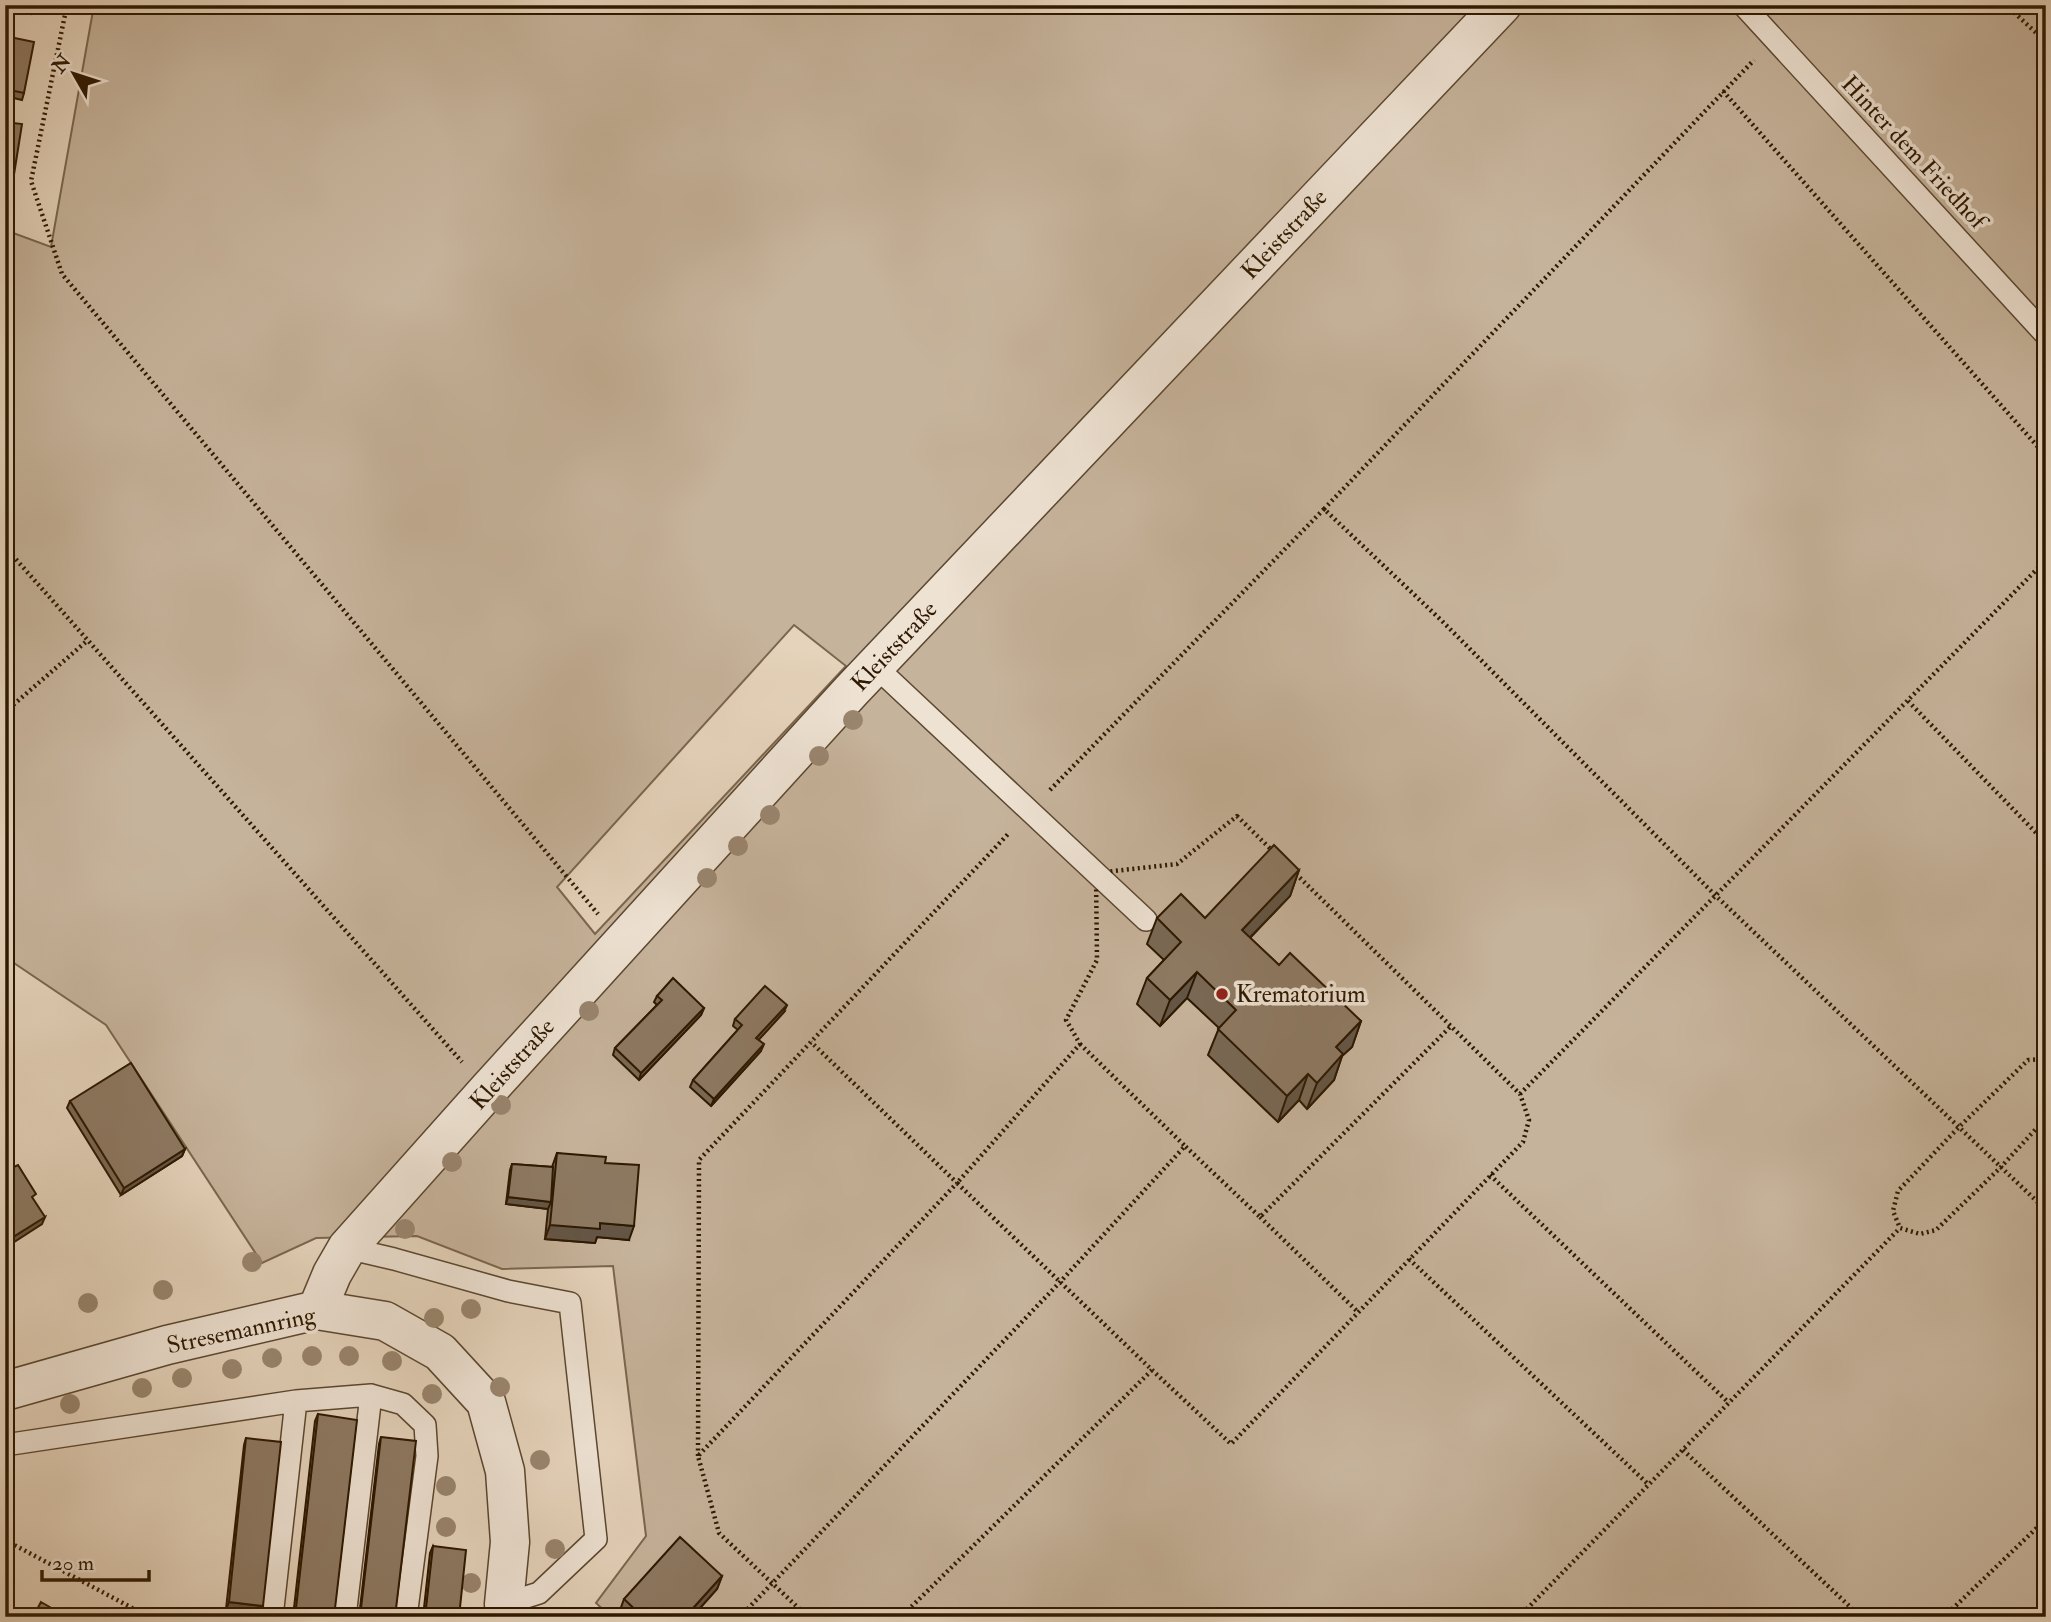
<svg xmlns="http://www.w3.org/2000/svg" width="2051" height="1622" viewBox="0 0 2051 1622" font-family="'IM FELL Double Pica',serif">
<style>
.green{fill:#c6b39b;stroke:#7a664e;stroke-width:2;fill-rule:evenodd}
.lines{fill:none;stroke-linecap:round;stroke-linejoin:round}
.lane-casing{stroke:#5b4730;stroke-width:24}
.street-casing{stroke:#5b4730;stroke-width:41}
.path{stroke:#2d1801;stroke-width:4.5;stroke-dasharray:2 3.5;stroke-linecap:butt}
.lane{stroke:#eee2d3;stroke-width:21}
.street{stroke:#eee2d3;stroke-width:38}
.tree{fill:#99856e}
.wall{fill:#796854;stroke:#2d1801;stroke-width:2}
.shaded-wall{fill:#635545;stroke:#2d1801;stroke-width:2}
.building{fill:#8d7962;stroke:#2d1801;stroke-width:2}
.poi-dot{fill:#8f2418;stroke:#eee2d3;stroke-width:2.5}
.labels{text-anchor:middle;stroke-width:7;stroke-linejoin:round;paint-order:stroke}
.street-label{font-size:24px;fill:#2d1801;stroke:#eee2d3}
.poi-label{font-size:24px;fill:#2d1801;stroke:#eee2d3;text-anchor:start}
</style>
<rect width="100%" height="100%" fill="#e5d3bb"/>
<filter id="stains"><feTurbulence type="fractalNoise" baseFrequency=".00286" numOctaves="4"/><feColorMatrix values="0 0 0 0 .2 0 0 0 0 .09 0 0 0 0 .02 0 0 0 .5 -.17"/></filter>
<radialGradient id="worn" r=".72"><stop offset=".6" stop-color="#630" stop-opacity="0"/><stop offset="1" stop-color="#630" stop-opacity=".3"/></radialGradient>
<path class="green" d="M94,5H2046V1617H611L596,1603L646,1536L613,1266L502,1269L417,1236L316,1238L262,1263L106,1025L5,957V230L51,247ZM794,625L846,666L595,934L557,887Z"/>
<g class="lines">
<g class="lane-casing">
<path id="lane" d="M1743,5L2046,335
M875,666L1146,920
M347,1248L394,1259L508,1291L570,1303L596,1539L539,1593L504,1604
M5,1445L296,1401L371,1395L403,1404L425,1425L427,1456L406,1617
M272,1617L296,1401
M345,1617L371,1395"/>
</g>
<g class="street-casing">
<path id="street" d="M317,1310L332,1274L347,1248L488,1090L851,691L1502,5
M5,1391L167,1345L317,1310L385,1321L440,1352L486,1402L505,1471L510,1542L504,1604L505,1617"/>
</g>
<path class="path" d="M67,5L31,181L62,274L598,914
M2006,5L2046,42
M1723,91L2046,456
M1324,509L1754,60
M5,547L462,1062
M1908,701L2046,843
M5,712L88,640
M1050,790L1324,509L1442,621L1715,895L2046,1210
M1237,816L1520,1094L1529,1120L1523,1142L1231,1444L1152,1370L957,1183L1080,1044L1066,1020L1097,960L1096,873L1177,864Z
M1080,1044L1185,1146
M2046,1059L2028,1060L1958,1128L1898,1191L1893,1211L1900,1228L1920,1234L1936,1230L2000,1168L2046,1118
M1520,1094L2046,560
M1490,1175L1729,1403
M1260,1217L1358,1312
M1409,1259L1649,1485
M1683,1450L1861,1617
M698,1456L699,1160L1010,832
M5,1540L149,1617
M740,1617L1061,1281L1185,1146L1260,1217L1451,1026
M808,1617L719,1533L698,1456L957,1183L811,1042
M893,1617L903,1615L1152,1370
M1519,1617L1900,1228
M1944,1617L2046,1519"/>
<use href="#lane" class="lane"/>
<use href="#street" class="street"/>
</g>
<g class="tree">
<circle cx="853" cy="720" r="10"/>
<circle cx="819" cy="756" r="10"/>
<circle cx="770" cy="815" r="10"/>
<circle cx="738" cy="846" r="10"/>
<circle cx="707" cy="878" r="10"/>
<circle cx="589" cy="1011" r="10"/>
<circle cx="501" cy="1105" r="10"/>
<circle cx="452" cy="1162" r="10"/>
<circle cx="405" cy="1229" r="10"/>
<circle cx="252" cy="1262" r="10"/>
<circle cx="163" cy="1290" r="10"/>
<circle cx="88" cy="1303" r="10"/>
<circle cx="471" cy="1309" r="10"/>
<circle cx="434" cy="1318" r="10"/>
<circle cx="312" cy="1356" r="10"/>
<circle cx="349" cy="1356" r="10"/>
<circle cx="272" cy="1358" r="10"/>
<circle cx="392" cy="1361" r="10"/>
<circle cx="232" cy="1369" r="10"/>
<circle cx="182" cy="1378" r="10"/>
<circle cx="500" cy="1387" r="10"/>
<circle cx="142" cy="1388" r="10"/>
<circle cx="432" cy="1394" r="10"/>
<circle cx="70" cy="1404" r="10"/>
<circle cx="540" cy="1460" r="10"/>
<circle cx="446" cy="1486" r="10"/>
<circle cx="446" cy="1527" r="10"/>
<circle cx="555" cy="1549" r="10"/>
<circle cx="471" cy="1583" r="10"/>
</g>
<path class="wall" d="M5,5H34L31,14L5,8Z
M5,36L24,93L22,100L5,96Z
M5,122L12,187L7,201H5Z
M1299,870L1290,896L1250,938L1279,965L1361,1021L1352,1047L1342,1056L1334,1080L1307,1109L1299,1100L1278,1122L1208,1055L1219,1028L1187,998L1160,1026L1137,1004L1147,978L1164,960L1147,944L1157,918H1205Z
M657,996L704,1008L701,1015L639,1080L613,1055L615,1048L657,1005L654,1002Z
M784,1012L758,1040L761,1051L711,1106L690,1087L693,1080L738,1030L733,1026L735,1019Z
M70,1101L185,1149L182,1156L121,1195L67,1108Z
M557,1153L605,1163L629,1240L597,1237L595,1243L545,1239L548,1209L506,1204L510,1170L512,1164L552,1167Z
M318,1414L334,1617H293L315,1421Z
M381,1437L395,1617H359L379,1444Z
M246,1438L261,1613L226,1609L244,1445Z
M433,1546L459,1617H423L430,1553Z
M722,1576L717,1589L692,1617H623L619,1613L624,1599Z"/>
<path class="shaded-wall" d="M1299,870L1290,896L1232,956L1242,930Z
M1197,972L1187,998L1160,1026L1170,1000Z
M787,1005L784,1012L754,1045L756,1038Z
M704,1008L701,1015L639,1080L641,1073Z
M1361,1021L1352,1047L1342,1056L1334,1080L1307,1109L1317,1083L1336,1047Z
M764,1044L761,1051L711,1106L714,1099Z
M1308,1074L1299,1100L1278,1122L1287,1096Z
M185,1149L182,1156L121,1195L124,1188Z
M508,1197L551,1202L548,1209L506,1204Z
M45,1217L42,1224L5,1248V1242Z
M600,1223L634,1226L629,1240L597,1237L595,1243L545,1239L550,1225Z
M722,1576L717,1589L692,1617H685Z
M229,1602L263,1606L261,1613L226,1609Z"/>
<path class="building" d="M5,36L34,42L24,93L5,89Z
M5,122L22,124L12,187L5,186Z
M1274,845L1299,870L1242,930L1279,965L1290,953L1361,1021L1336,1047L1343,1054L1317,1083L1308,1074L1287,1096L1218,1029L1236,1010L1197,972L1170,1000L1147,978L1181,942L1157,918L1181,894L1205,918Z
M673,978L704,1008L641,1073L615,1048L662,1000L657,996Z
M765,986L787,1005L756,1038L764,1044L714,1099L693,1080L742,1025L735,1019Z
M131,1063L185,1149L124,1188L70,1101Z
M557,1153L606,1157L605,1163L639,1165L634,1226L600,1223V1229L550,1225Z
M5,1154L14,1167L18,1165L36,1194L32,1197L45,1217L5,1242Z
M512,1164L553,1167L551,1202L508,1197Z
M318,1414L357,1420L334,1617H295Z
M381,1437L416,1441L395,1617H360Z
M246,1438L281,1442L263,1606L229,1602Z
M680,1537L722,1576L685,1617H643L624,1599Z
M433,1546L466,1550L459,1617H425Z
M41,1602L67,1617H33Z
M127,1611L138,1617H124Z"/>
<circle class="poi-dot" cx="1222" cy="994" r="7"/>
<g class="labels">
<g class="street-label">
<text transform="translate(1914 152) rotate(47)" y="8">Hinter dem Friedhof</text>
<text transform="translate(1284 234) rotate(-47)" y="8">Kleiststraße</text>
<text transform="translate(894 646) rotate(-47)" y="8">Kleiststraße</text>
<text transform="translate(512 1064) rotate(-48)" y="8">Kleiststraße</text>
<text transform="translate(241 1330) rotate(-12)" y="8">Stresemannring</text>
</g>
<g class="poi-label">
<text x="1236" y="1002">Krematorium</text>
</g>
</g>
<rect width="2051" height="1622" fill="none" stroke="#e5d3bb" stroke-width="28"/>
<rect x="7" y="7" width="2037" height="1608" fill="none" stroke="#2d1801" stroke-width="3.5"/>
<rect x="14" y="14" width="2023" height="1594" fill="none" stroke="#2d1801" stroke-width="2"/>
<g transform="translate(74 74) rotate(309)" stroke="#eee2d3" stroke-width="5" paint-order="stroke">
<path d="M0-5L12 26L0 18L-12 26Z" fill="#2d1801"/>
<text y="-10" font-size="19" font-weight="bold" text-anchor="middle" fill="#2d1801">N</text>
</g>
<path d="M42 1570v10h107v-10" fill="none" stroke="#2d1801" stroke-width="3.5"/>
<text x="52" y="1570" font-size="21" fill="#2d1801" stroke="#eee2d3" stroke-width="5" paint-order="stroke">20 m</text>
<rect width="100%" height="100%" filter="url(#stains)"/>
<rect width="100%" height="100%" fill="url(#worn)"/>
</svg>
